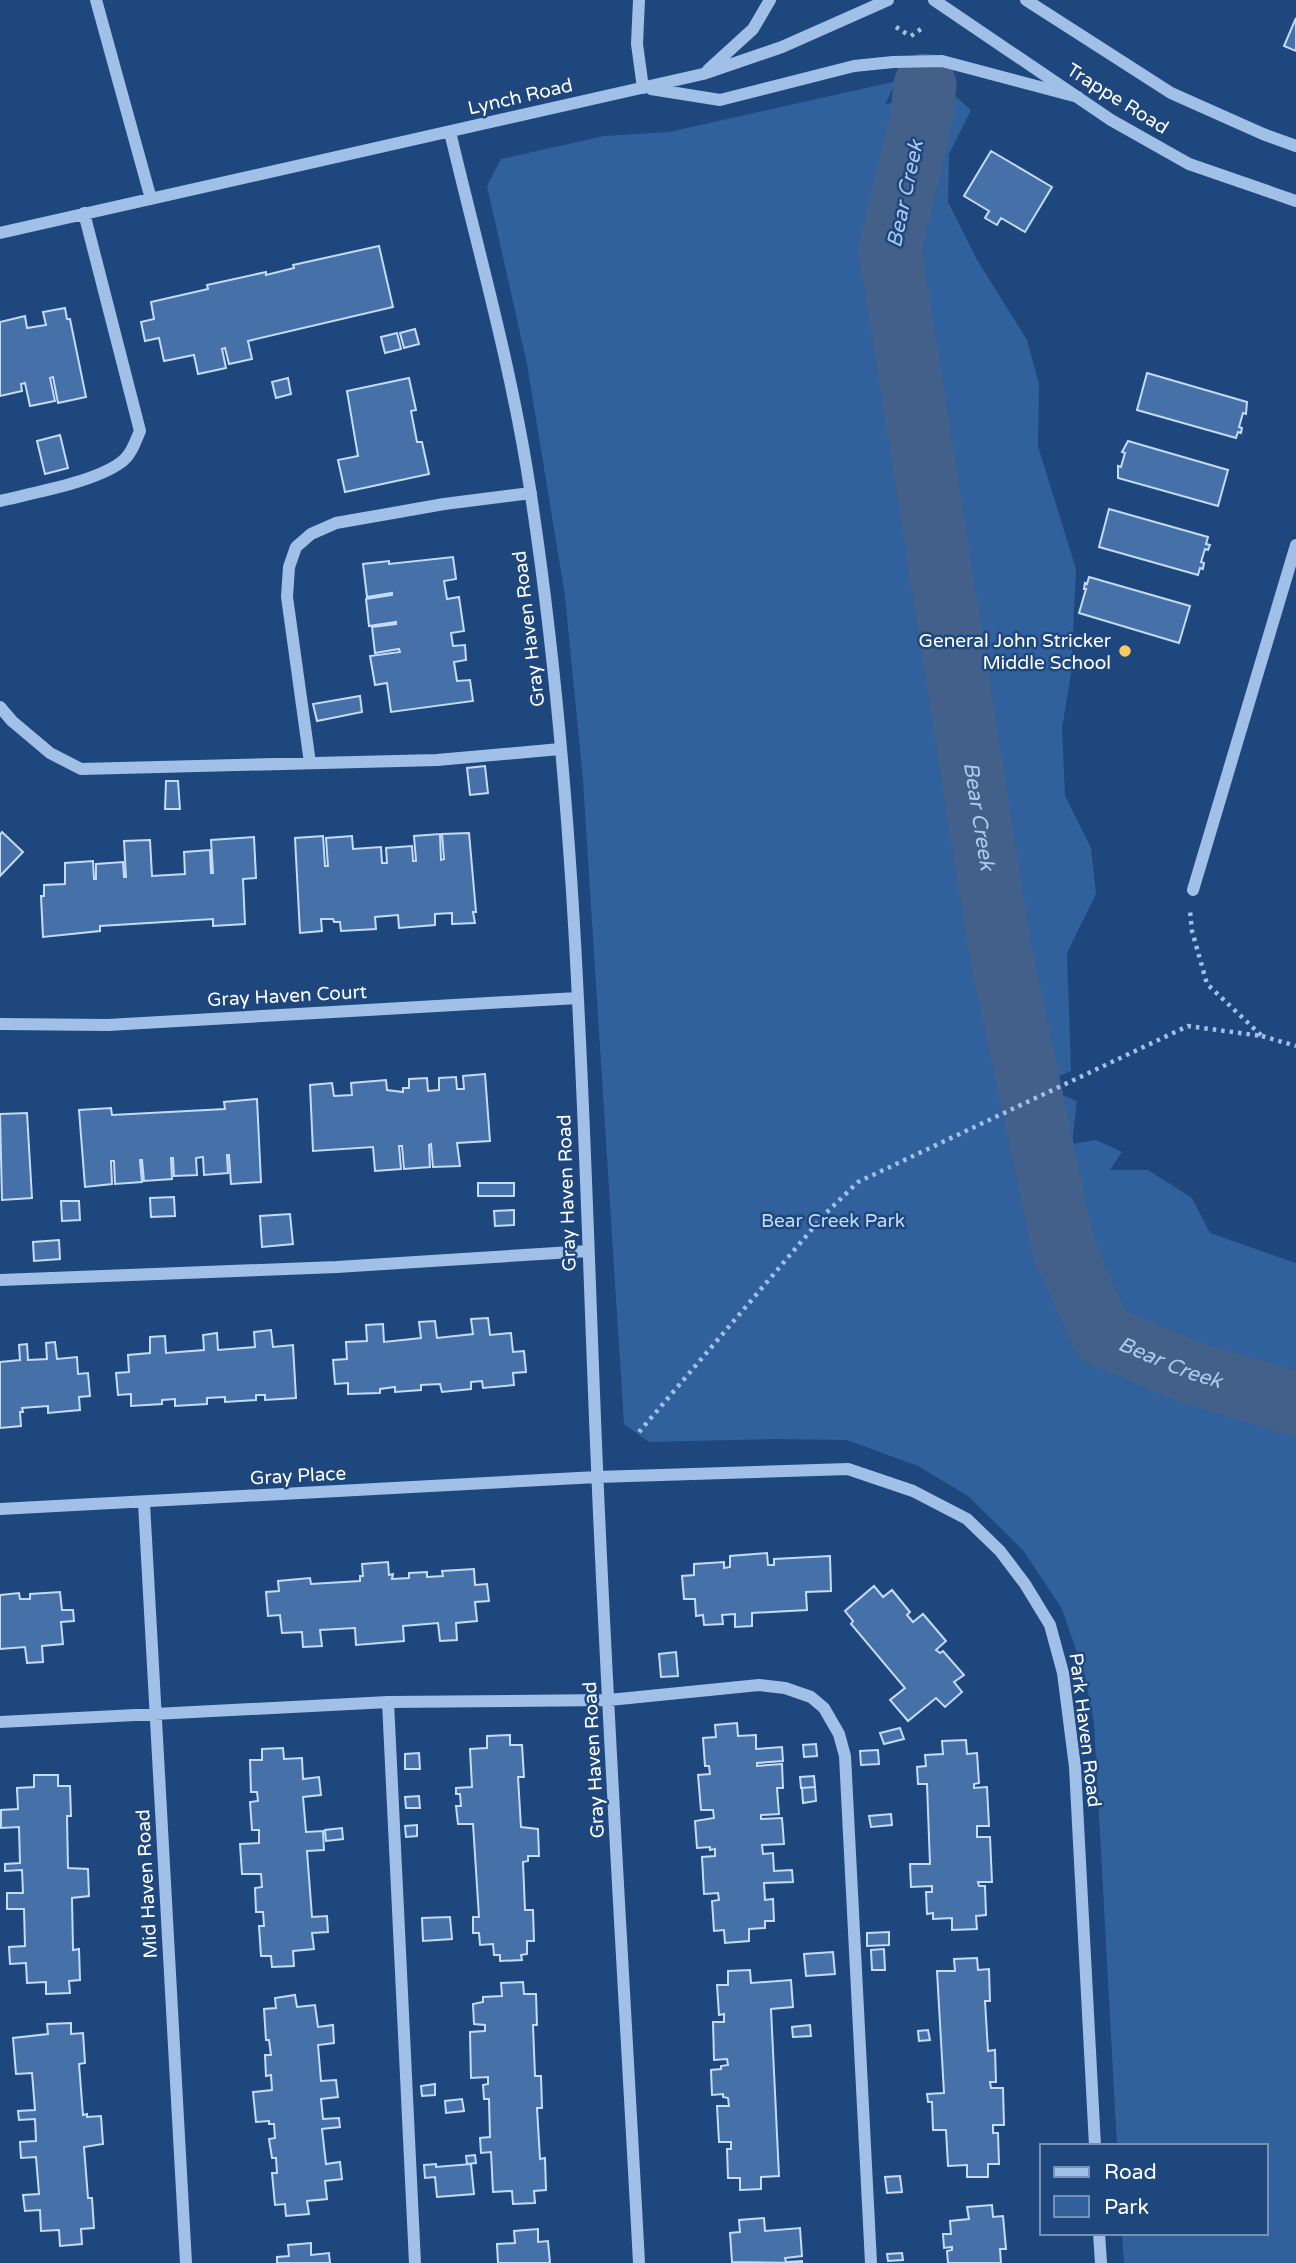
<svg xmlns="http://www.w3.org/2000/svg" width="1296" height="2263" viewBox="0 0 1296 2263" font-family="'Varela Round',sans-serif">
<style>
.green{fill:#30619c}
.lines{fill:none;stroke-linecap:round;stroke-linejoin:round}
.river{stroke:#426089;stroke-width:63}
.building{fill:#4671a8;stroke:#c4dbf6;stroke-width:2}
.path{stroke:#a1c0e8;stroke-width:4.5;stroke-dasharray:3.5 5;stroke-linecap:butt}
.minor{stroke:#a1c0e8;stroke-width:12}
.poi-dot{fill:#f7cc5f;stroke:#1e477e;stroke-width:2.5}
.labels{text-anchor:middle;stroke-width:5;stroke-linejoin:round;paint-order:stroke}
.street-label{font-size:19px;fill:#fff;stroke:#1e477e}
.poi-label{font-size:19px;fill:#fff;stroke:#1e477e;text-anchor:end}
.park-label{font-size:19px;fill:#c4dbf6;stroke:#1e477e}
.water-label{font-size:21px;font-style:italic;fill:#accaf0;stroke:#1e477e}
</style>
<rect width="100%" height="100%" fill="#1e477e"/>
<path class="green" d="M897,81L885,104L953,94L971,110L949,154L948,202L976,258L1027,340L1039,384L1038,446L1076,569L1071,674L1062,728L1065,796L1091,848L1096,894L1067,953L1071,1071L1030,1089L1035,1112L1065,1096L1077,1101L1072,1144L1096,1140L1122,1152L1110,1170H1148L1192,1198L1210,1233L1296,1263V2263H1124L1122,2233H1266V2146H1117L1094,1723L1085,1676L1062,1609L1023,1550L968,1496L918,1466L847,1440L773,1439L649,1442L624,1424L583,780L565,596L527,364L487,186L501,159L604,136L669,132Z"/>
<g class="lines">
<path class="river" id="s1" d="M925,85L921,120L890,248L1000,949L1064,1250L1102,1335L1189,1372L1296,1404"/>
</g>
<path class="building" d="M1296,18V51L1284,46Z
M991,151L1052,187L1025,232L1001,218L997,225L985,218L989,211L964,196Z
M379,246L393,307L248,341L252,359L229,364L225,348L222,349L226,368L198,374L194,355L164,361L159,338L145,341L141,322L154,319L151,302L208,289L207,285L266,272V275L294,268L293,265Z
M65,308L67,319H70L86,397L58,403L53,377L50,378L55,401L30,406L25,383L21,384L22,391L0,396V322L25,316L27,328L46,325L43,312Z
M415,329L419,344L404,348L400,333Z
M397,333L401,349L385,353L381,337Z
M1147,373L1247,402L1246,414L1243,413L1239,427L1242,428L1241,433L1238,432L1236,438L1137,410Z
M288,378L291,394L276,398L272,382Z
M409,378L416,410L411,411L417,442H422L429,474L345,492L338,460L358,456L347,391Z
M60,435L68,468L45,474L37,441Z
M1128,441L1228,470L1218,506L1118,478V466L1121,467L1125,453L1122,452Z
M1109,509L1208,537L1206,544L1210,545L1208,550L1205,549L1201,562L1204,563L1203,569L1200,568L1198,575L1099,547Z
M453,557L456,579L444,581L447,599L459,597L464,631L451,633L453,646L465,645L466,660L454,662L457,681L470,680L473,701L391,712L387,683L375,685L370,656L400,652L399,649L375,653L372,627L396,624V622L369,626L366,599L392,595V593L367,597L363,564L389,561V564Z
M1089,577L1190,606L1179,643L1079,613L1086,589H1084L1085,583L1087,584Z
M360,696L362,712L317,721L313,704Z
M485,766L488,793L470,795L467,768Z
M166,781H178L180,809H165Z
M2,832L23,852L0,876V835Z
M469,833L476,912H473L475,923L452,924V913L435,914V925L399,928L398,915L375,917L376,929L341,931L340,922H334L333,919H321L322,931L300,933L295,838L323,836L325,866H328L326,838L352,836L353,849L381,847L382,863H387L386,848L412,846L413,861H416L414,836L440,834L441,860L444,859L442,834Z
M254,837L256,878L243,879L245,924L213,926V919L100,926V931L43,937L41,896H44V885L65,884V863L93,861L94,879H96V864L123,862L124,877H126L124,841L150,840L152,876L185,874L184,852L210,850L211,873H213L211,840Z
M485,1074L490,1141L457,1143L460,1166L433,1167L431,1144L429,1145L430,1167L404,1169L402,1146H399L401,1169L375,1171L373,1147L313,1151L310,1085L332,1083L334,1096L352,1095L351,1083L386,1080L387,1090L403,1092V1088H409V1079L427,1078L428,1091L439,1090V1078L456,1077L457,1089H464L463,1076Z
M257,1099L261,1182L231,1184L229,1155H227L228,1173L204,1175L203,1157L196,1158L197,1175L174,1176L173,1158H171L172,1179L144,1181L142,1160H140L142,1182L115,1184L114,1161H111L112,1184L85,1187L79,1110L111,1108L112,1115L225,1109L224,1102Z
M27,1113L32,1198L2,1200L0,1114Z
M478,1183H514V1196H478Z
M174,1197L175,1216L151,1217L150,1198Z
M61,1201H79L80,1220L62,1221Z
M514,1210V1225L495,1226L494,1211Z
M290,1214L293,1244L262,1247L260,1216Z
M59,1240L60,1259L34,1261L33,1242Z
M488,1318L490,1335L511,1333L513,1352L524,1351L526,1372L513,1373L514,1385L483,1388L482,1381L471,1382V1389L442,1392L440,1384L421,1385V1390L395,1392V1387L380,1389V1393L348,1394V1383L335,1384L333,1360L347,1359L346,1342L367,1341L366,1325L383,1324L384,1342L421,1338L419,1322L435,1321L437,1338L473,1334L471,1319Z
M271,1330L273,1347L293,1345L296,1398L265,1400V1395H256V1400L225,1402V1397L207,1398V1404L175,1406V1399L162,1400V1404L131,1406V1394L118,1395L116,1373L129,1372L128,1355L150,1353V1337L165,1336L166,1353L204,1350L203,1335L217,1333L218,1350L255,1347L254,1332Z
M55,1342L57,1359L77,1357L78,1374L88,1373L90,1396L79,1397L80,1410L48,1413V1406L22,1408L23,1412H20L21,1426L0,1428V1362L20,1360L19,1345L27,1344L28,1360L47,1359L46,1343Z
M767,1553L768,1565H774V1559L830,1556L831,1591L806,1592L807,1610L752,1613V1626L735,1627V1614L722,1615L723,1624L704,1625L703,1615L696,1616L695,1599H684L682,1576L694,1575V1564L724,1562V1568L730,1567V1556Z
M388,1562L389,1575L393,1574L392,1579L409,1578V1573L427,1572V1577L443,1576L442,1571L474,1569L475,1585L487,1584L489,1601L475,1602L477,1621L456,1623L457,1640L440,1641L438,1623L403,1626L404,1641L356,1645L355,1628L320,1630L322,1646L303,1647L302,1632L282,1633L280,1615L268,1616L266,1592L279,1591L278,1581L310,1578L311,1584L360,1581V1576H363L362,1564Z
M874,1586L883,1597L892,1590L910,1612L907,1615L913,1622L923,1614L946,1641L936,1650L940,1653L943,1651L964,1675L954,1682L962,1692L945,1707L936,1698L908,1721L890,1700L905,1688L851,1624L853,1621L845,1611Z
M60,1592L62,1610H73L74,1621L61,1622L63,1644L42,1646L43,1662L27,1663L25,1647L0,1649V1595L19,1593L20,1599H30V1594Z
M676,1652L678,1676L661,1677L659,1654Z
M737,1723L738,1736L756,1735V1749L782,1747L783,1761L757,1763V1766L782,1764L783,1788H777L779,1814L761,1815V1819L782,1818L784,1844L762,1845L763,1854L773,1853L774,1871L792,1870L793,1882L764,1883L765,1900L773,1899L774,1921H765V1928L749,1929V1941L725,1943L724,1930L714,1931L712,1901L719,1900L718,1893L704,1894L702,1857L715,1856V1849L710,1850V1847L697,1848L695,1821L714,1818L713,1810H701L698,1775L710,1774L709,1766H705L703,1738L716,1737L715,1725Z
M900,1728L904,1739L884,1744L880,1733Z
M510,1735V1745H522L524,1777H518L521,1827L538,1829L539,1856H528V1861L523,1862L525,1910H533L534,1941H527V1954L521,1955L522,1960L500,1961V1955H494L493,1944L480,1945L479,1933H473V1917H479L473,1824H458L456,1806H461L460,1794H456V1788L472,1787L470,1749L487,1748V1736Z
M966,1740L967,1754L977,1753L979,1783L974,1784V1788L987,1787L989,1826H977V1837H990L992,1882H978L979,1886H985L986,1915L976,1916L977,1929L952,1930V1918L933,1919V1913L927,1914L926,1892H932V1886L911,1887L910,1864H930L927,1784H918L917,1767L926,1766L925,1755L943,1754L942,1741Z
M816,1744L817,1756L804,1757L803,1745Z
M283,1748L284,1759L302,1758L303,1779L319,1777L321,1795L303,1797L306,1832L323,1831L324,1850L307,1851L312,1917L327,1916L328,1932L312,1933L314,1949L293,1951L294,1966L272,1967L271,1956H261L259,1926H264L263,1912H256L255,1888L262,1887L261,1874H242L240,1844L259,1843V1830H252L250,1802L258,1801L257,1792H251L250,1760H262V1749Z
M878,1750L879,1764L861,1765L860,1751Z
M419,1753L420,1769H405V1754Z
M34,1775H58V1786H70L71,1816H67L68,1868L88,1869L89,1896L72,1898L73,1950L79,1949L80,1980L69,1981L70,1993L46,1994V1982L27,1983L26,1963L10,1964L9,1947L25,1946L24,1909H7V1893H23L22,1870L5,1871V1864L20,1863L19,1827L1,1828V1810L18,1809L17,1788L34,1787Z
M814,1776L815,1787L801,1788L800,1777Z
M815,1787L816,1801L803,1803L802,1788Z
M419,1796L420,1808H406L405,1797Z
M891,1814L892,1825L871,1827L869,1816Z
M417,1825V1836L406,1837L405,1826Z
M342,1828L343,1839L326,1841L325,1830Z
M450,1917L452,1939L423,1941L422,1918Z
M889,1932V1945L867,1946V1933Z
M884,1949L885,1970H872L871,1950Z
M833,1952L835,1974L806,1976L804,1954Z
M977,1958L978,1970L989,1969L990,2001H985L988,2051L995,2050L996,2082H990L991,2088H1003L1004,2125H993V2133H998L999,2164H988V2177H967V2165L948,2166L946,2130H933L932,2102H928L927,2094L944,2093L937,1971H955L954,1959Z
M750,1970L751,1983L791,1980L793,2007L771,2009L779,2176L761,2177V2189L740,2190V2178H728L727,2149H731V2142H719L717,2106H729L728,2098L723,2097V2094L712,2095L711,2070L721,2069V2066L728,2065L727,2059L714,2060L713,2022H724V2014L719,2015L717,1985H728V1971Z
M523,1982L524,1994H536L537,2025H533L535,2076H541L542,2108H537L540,2159L545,2158L546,2190L534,2191L535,2203L513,2204L512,2191L493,2192L491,2152L481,2153L480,2138L490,2137L489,2099H484L483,2085L488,2084V2077L471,2078L470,2032L485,2031V2025L474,2024L473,2004L483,2002V1997L502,1996L501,1983Z
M295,1995L297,2007L315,2005L318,2027L333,2025L334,2043L318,2045L321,2081L336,2080L338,2097L321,2099L323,2119L339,2118L340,2127L322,2129L326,2164L340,2162L342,2179L325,2181L327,2199L307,2201L309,2214L286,2216L285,2204L275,2205L272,2173H277L276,2158H272L269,2139L275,2138L274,2124H269V2121L256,2122L253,2092L272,2090L271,2075L266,2076L265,2055H271L269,2040H266L264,2009L276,2008L275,1998Z
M71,2023V2034L83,2033L85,2063L79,2064L83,2115L87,2114V2117L101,2116L103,2144L84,2147L88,2198H92L94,2228L81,2229L82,2244L60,2246L59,2230L41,2231L40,2210L25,2211L23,2195L39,2194L36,2157L21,2158L20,2142L36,2141L35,2119L19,2120L18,2111L35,2110L32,2073L16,2074L13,2038L48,2034L47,2024Z
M810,2025L811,2036L793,2037L792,2027Z
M928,2030L930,2040L919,2041L918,2031Z
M435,2084V2095L422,2096L421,2086Z
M462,2099L464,2111L446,2113L445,2101Z
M475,2155L476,2163L467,2164L466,2156Z
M436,2164V2167L471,2164L474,2194L437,2197L435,2177L425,2178L424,2165Z
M900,2176L902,2192L887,2193L885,2177Z
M992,2205L993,2217L1003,2216L1006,2249H1000L1001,2263H948L947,2251L952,2250V2247L944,2248L943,2234H951L950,2221L969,2219L967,2207Z
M764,2218L765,2231L800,2228L802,2256L785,2258L786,2262L802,2261V2263L732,2262L730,2233L740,2232L739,2220Z
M538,2229V2242L548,2241L550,2263H498L497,2244L515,2243L514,2231Z
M311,2243V2255L329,2253L330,2263H277V2257L289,2256L288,2245Z
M902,2253L903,2260L888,2261L887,2254Z"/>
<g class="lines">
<path class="path" d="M896,27L910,36
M911,36L921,29
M1262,1036L1296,1046
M639,1432L825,1214L858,1182L1188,1026L1262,1036L1207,984L1192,931L1190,911"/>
<path class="minor" d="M96,0L151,199
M639,0L637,44L643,88
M934,0L1111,120L1189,164L1296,201
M1026,0L1171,93L1263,134L1296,146
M708,70L753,29L770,0
M651,89L720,100L854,66L893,62L942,61L1078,97
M450,132C478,250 512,369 530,489C580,812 583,1141 597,1467C608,1732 625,1998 639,2263
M0,233L703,74L782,47L888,0
M0,501C33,493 94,482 120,463C131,456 135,442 140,431L84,213
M0,707L12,721L50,753L81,769L437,760L560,749
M310,763L287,597L289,567L296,547L311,534L336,523L444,504L531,493
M1193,890L1296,545
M0,1024L108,1025L577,998
M0,1280L337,1267L588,1251
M144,1503L186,2263
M0,1509L597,1477L848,1469L913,1491L967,1519L1000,1551L1025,1584L1050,1625L1063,1673L1075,1767L1095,2146
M388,1702L415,2263
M0,1722L388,1702L609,1700L759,1685L785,1688L811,1697L824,1708L839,1734L845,1756L871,2263
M1099,2233L1101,2263"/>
</g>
<circle class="poi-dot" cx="1125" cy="651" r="7"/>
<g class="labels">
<g class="street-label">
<text transform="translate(520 96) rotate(-13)" y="7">Lynch Road</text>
<text transform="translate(1118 98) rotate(32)" y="7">Trappe Road</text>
<text transform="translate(528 629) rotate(-97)" y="7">Gray Haven Road</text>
<text transform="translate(287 995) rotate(-3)" y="7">Gray Haven Court</text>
<text transform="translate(566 1193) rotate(-92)" y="7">Gray Haven Road</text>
<text transform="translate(298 1475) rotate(-3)" y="7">Gray Place</text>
<text transform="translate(1086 1730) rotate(83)" y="7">Park Haven Road</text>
<text transform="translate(593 1760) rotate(-93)" y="7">Gray Haven Road</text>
<text transform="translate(146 1884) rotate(-93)" y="7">Mid Haven Road</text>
</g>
<g class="poi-label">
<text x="1111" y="647">General John Stricker<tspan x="1111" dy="22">Middle School</tspan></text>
</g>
<g class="park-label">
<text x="833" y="1227">Bear Creek Park</text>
</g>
<g class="water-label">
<text transform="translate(905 194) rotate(-78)" y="7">Bear Creek</text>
<text dy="7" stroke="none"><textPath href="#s1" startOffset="742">Bear Creek</textPath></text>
<text dy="7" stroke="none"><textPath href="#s1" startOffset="1351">Bear Creek</textPath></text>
</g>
</g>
<rect x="1040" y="2144" width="228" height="91" fill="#1e477e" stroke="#7891b2" stroke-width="2"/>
<rect x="1054" y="2167" width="35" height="10" fill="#a1c0e8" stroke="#7891b2" stroke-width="2"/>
<text x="1104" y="2179" font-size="21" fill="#ffffff">Road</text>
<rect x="1054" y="2196" width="35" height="21" fill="#30619c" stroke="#7891b2" stroke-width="2"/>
<text x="1104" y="2214" font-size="21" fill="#ffffff">Park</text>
</svg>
